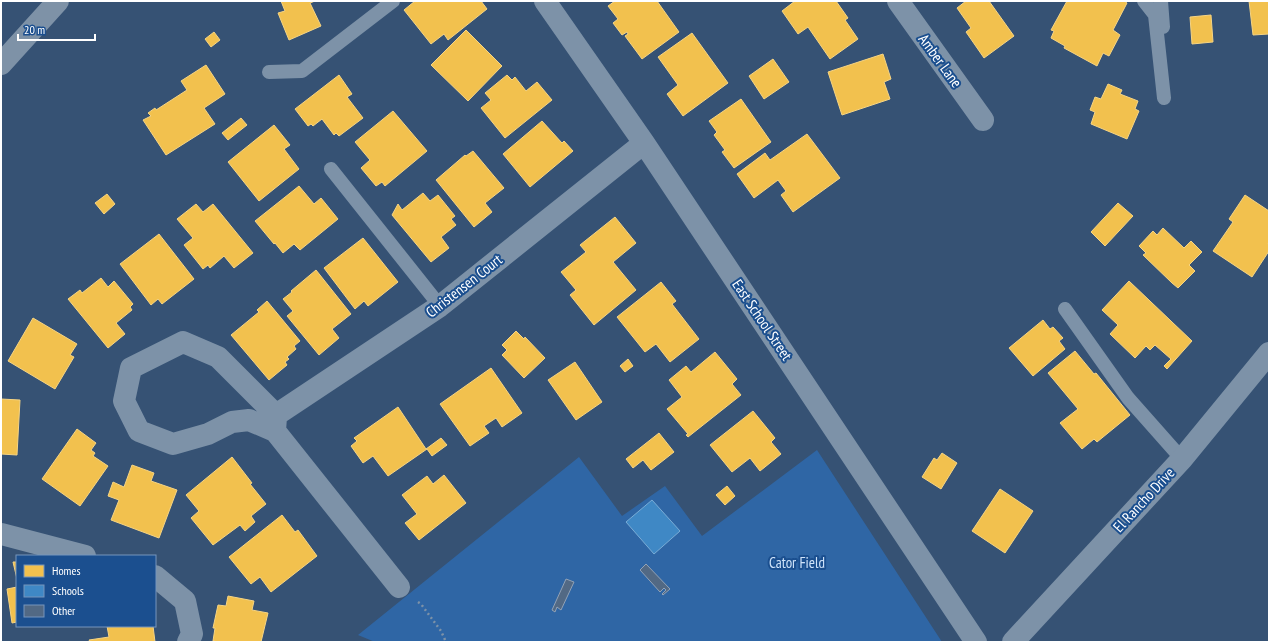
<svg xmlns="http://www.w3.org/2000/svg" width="1270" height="643" viewBox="0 0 1270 643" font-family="'PT Sans Narrow',sans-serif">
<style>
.green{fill:#2f66a5}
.homes{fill:#f2c14e;stroke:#f6d483}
.schools{fill:#3f88c5;stroke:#79acd6}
.building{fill:#526984;stroke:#92a2b6}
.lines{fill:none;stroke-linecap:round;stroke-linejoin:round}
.path{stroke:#7d92a8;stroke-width:2.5;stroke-dasharray:2 3;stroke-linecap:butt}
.service{stroke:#7d92a8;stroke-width:14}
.minor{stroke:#7d92a8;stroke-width:22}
.motorway{stroke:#7e92a7;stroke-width:22}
.labels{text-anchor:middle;stroke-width:4;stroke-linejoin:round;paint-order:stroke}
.street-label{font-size:15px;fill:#fff;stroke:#1b4f8f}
.park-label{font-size:15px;fill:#cfe3fa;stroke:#1b4f8f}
</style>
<rect width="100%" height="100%" fill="#365274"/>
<path class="green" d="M817,450L942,642H375L358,635L579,457L622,516L665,486L702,536Z"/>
<path class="homes" d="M281,1H315L310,3L321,26L289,40L278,13L285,11Z
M415,1H481L487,9L448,40L444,34L431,44L404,10Z
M615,1H657L679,32L642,59L625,36L628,34L627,32L622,35L613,23L618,19L608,6Z
M795,1H836L848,18L845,20L858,39L830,59L808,27L798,34L782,11Z
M966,1H989L1014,36L984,58L966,32L971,28L957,8Z
M1067,1H1124L1127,3L1113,30L1120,35L1109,56L1103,53L1097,66L1064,48L1065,46L1051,38L1054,31L1051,30Z
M1249,1H1269V34L1253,35Z
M1211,15L1213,42L1192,44L1190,17Z
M466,30L502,66L468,101L431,65Z
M214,32L220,40L211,47L205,39Z
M692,33L728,83L683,116L667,94L678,85L658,57Z
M883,54L891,79L884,82L890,99L842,115L828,72Z
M773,59L789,82L764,99L749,76Z
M206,65L225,94L204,108L215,124L166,155L143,120L151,116L148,113L155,108L156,110L187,90L181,81Z
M339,75L352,94L347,97L363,118L339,136L336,133L334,135L322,119L313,126L311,124L308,126L295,109Z
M507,75L512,80L515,77L526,91L537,82L552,100L505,138L481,108L491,100L485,93Z
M1108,84L1122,90L1120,94L1138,101L1135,109L1139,111L1127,139L1091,124L1095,112L1090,110L1095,97L1101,99Z
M741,99L771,142L734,168L722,152L725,150L714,135L717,132L709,121Z
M393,111L427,151L385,186L382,182L376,186L361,168L370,160L355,142Z
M241,118L247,125L228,140L222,133Z
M542,121L562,143L564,141L573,151L530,187L503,154Z
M274,125L290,145L284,149L299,169L259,201L228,162Z
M807,134L840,178L793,212L781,195L786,191L778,180L754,198L737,174L765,153L770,160Z
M473,151L504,188L485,203L492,212L474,227L436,180L465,155L466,156Z
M299,186L314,204L321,198L338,219L300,250L294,244L283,253L275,243L274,244L255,221Z
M423,193L430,201L438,195L455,216L451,219L456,225L441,237L449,248L431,262L392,215L398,204L402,210Z
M107,194L115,204L104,214L95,203Z
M1245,195L1269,211V242L1268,244L1269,245V251L1252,277L1213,251L1233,222L1229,219Z
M1118,203L1133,216L1105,246L1091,232Z
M196,204L203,212L213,204L253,253L234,268L224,256L210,268L208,265L203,269L184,245L193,238L177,219Z
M615,217L636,243L613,262L636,290L594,325L570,295L576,290L561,272L586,252L580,245Z
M1163,228L1184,248L1191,241L1202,252L1189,265L1195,271L1178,288L1172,283L1143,255L1146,253L1139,246L1153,231L1157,235Z
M159,234L194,279L162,304L158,299L151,305L120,264Z
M363,238L398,282L368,306L364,301L355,309L324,268Z
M316,270L351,314L332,329L339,338L319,355L287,316L293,311L283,299L292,292L291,291Z
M101,278L108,287L114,281L133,304L130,307L132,310L116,323L125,334L108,348L68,299L80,290L82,293Z
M1129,281L1192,341L1167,369L1164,366L1171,359L1155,345L1150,350L1146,346L1135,358L1110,334L1118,325L1102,310Z
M661,282L676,301L672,304L699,339L670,362L656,344L645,352L617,317Z
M267,301L300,341L294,346L296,349L287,357L289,359L285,362L287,365L269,380L231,335L259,312L257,310Z
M33,318L77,344L70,355L74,357L55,389L8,361Z
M1043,320L1050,329L1053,327L1063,338L1059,341L1065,349L1033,376L1009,348Z
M516,331L524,339L525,337L545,358L524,378L502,355L507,350L502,345Z
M1075,351L1094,374L1096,373L1130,415L1097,442L1094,439L1082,449L1060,423L1078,409L1048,373Z
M715,352L737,379L732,384L741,395L688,437L686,435L688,434L667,409L682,397L669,380L686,366L691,372Z
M628,359L633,366L625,372L620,366Z
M575,362L602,402L576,420L548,380Z
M491,368L522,413L502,427L496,418L484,426L489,433L470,446L440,404Z
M1,399L20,400L17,455L1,454Z
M398,407L426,449L441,438L447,445L432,456L427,449L388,476L373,456L363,463L351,446L357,441L354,438Z
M753,411L775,438L771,442L781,454L760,471L750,458L732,472L710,445Z
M77,429L96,443L91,450L95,453L93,456L108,466L80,506L42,479Z
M659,433L674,452L651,470L643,460L633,468L626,459Z
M942,453L957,463L941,489L922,477L934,458L937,460Z
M232,457L252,483L250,484L266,504L251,516L255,522L245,531L240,525L213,545L191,518L199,511L186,495Z
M132,465L154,473L151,481L177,490L159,538L111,520L119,500L108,496L113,482L124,487Z
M444,475L466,503L419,540L405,523L417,514L402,495L427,476L433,484Z
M727,486L735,496L725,505L716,495Z
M1000,489L1033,511L1005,553L972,531Z
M282,515L295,532L298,530L317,556L271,592L260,577L251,584L229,557Z
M13,562H17V579Z
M17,587V622L12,623L7,589Z
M228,596L254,601L252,610L268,613L261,642H219L213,641L215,628H213L218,605L226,606Z
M107,626H153L155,642H90L89,640L109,637Z"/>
<path class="schools" d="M652,500L680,531L654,554L626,522Z"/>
<path class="building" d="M646,564L670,589L663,595L662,594L666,590L664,588L660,592L640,570Z
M566,579L574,582L561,610L557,607L555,612L552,610Z"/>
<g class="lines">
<path class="path" d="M418,602L421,604L441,631L446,642"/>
<path class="service" d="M1144,1L1155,15L1164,98
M1161,1L1163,27
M269,72L302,71L393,1
M331,169L440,306
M1065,309L1128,398L1182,459"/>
<path class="minor" d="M545,1L644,143L976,642
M898,1L983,120
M276,417L275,431L399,587
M275,431L249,420L232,422L208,434L173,444L139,431L124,401L131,368L183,342L218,357L276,415L440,306L644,143
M1,534L85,556
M155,576L185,601L192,634L188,642
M1013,642L1182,459L1269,353"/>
<path class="motorway" d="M1,64L58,1"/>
</g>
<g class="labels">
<g class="street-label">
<text transform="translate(940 61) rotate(54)" y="5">Amber Lane</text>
<text transform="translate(464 286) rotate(-38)" y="5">Christensen Court</text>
<text transform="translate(762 320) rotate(56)" y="5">East School Street</text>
<text transform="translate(1144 500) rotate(-47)" y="5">El Rancho Drive</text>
</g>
<g class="park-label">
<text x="797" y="568">Cator Field</text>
</g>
</g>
<rect width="1270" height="643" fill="none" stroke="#ffffff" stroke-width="4"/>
<rect x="16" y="555" width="140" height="72" fill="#1b4f8f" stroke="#7695bc"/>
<rect x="24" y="565" width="20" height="12" fill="#f2c14e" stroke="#7695bc"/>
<text x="52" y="575" font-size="12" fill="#ffffff">Homes</text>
<rect x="24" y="585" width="20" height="12" fill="#3f88c5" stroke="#7695bc"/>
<text x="52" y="595" font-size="12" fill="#ffffff">Schools</text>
<rect x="24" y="605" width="20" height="12" fill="#526984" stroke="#7695bc"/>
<text x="52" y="615" font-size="12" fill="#ffffff">Other</text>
<path d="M18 34v6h77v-6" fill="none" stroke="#ffffff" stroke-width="2"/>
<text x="24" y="34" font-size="12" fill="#ffffff" stroke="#1b4f8f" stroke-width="3" paint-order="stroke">20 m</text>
</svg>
